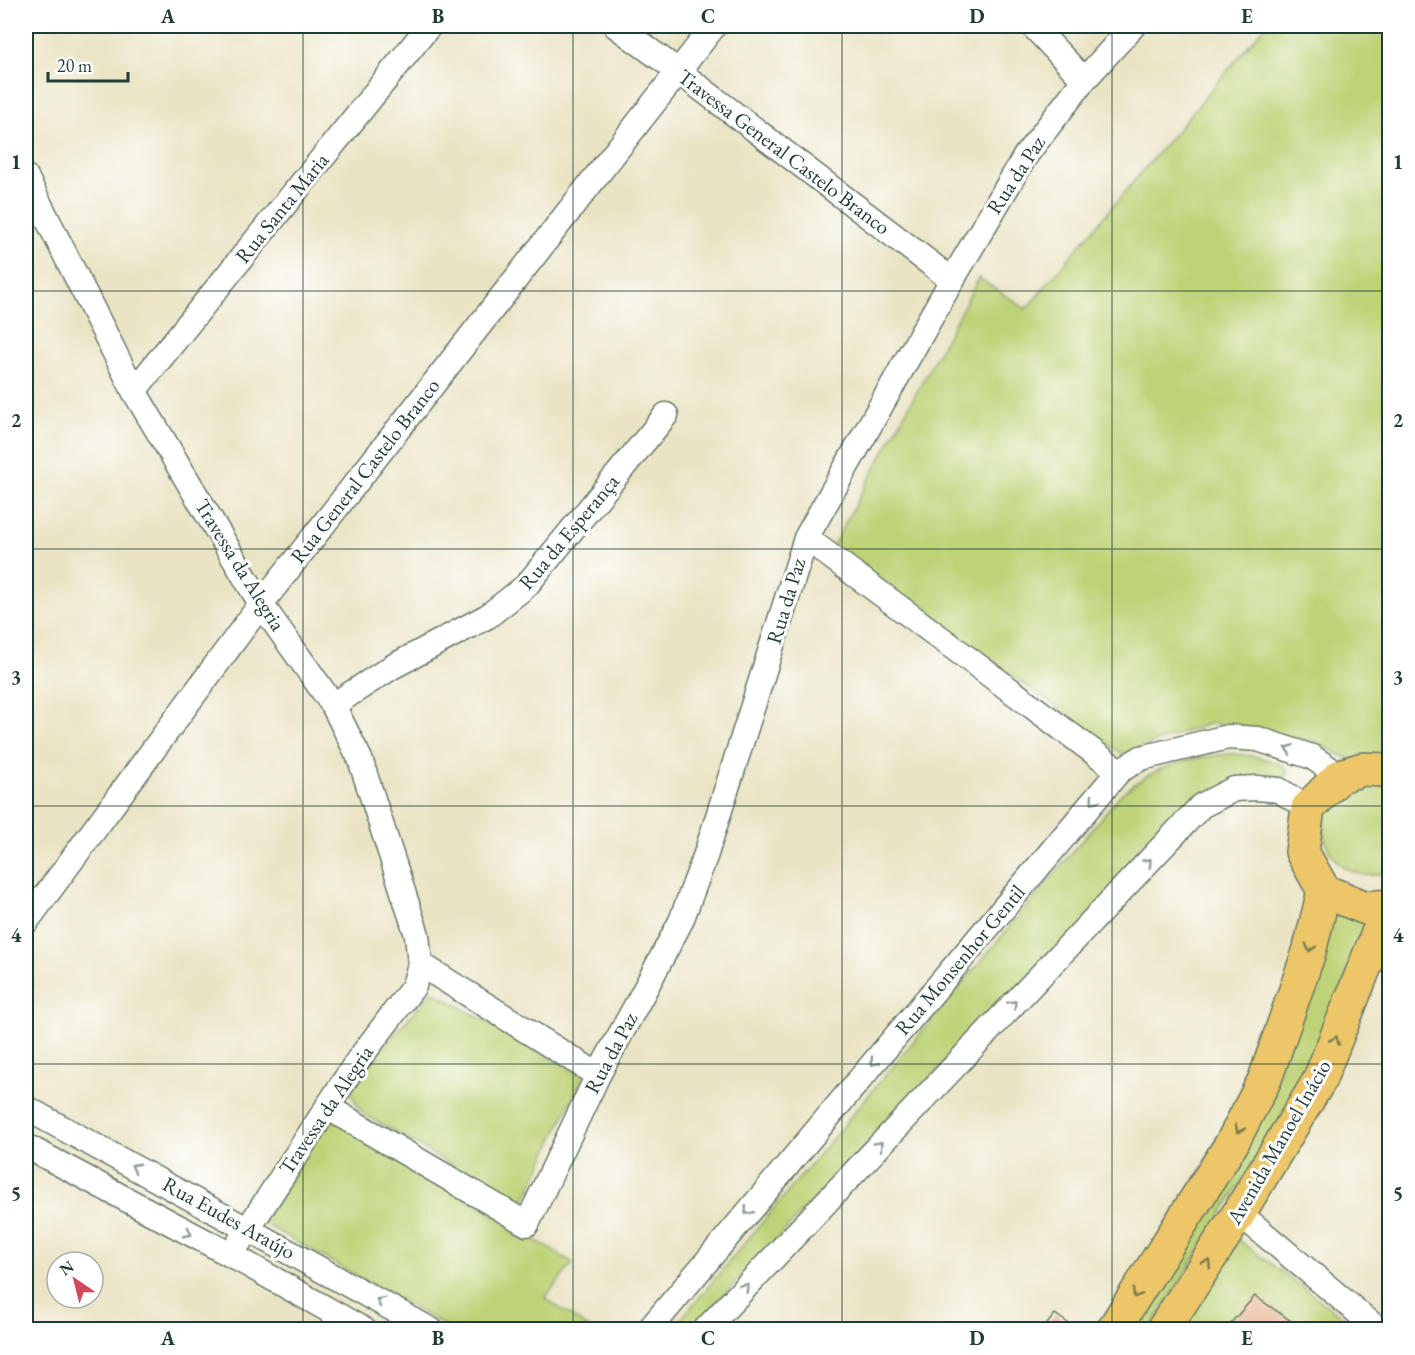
<svg xmlns="http://www.w3.org/2000/svg" width="1415" height="1355" viewBox="0 0 1415 1355" font-family="'EB Garamond',serif">
<style>
.green{fill:#bed377;stroke:#6e8856;stroke-width:1.5}
.building{fill:#e2a57a}
.lines{fill:none;stroke-linecap:round;stroke-linejoin:round}
.minor-casing{stroke:#667767;stroke-width:27}
.primary-casing{stroke:#667767;stroke-width:36}
.minor{stroke:#fff;stroke-width:24}
.primary{stroke:#ecc669;stroke-width:33}
.oneway{stroke:#8f9e9a}
.oneway2{stroke:#7b7b4c}
.grid{fill:none;stroke:#1f3d34;stroke-width:1.5;stroke-opacity:0.55}
.labels{text-anchor:middle;stroke-width:6;stroke-linejoin:round;paint-order:stroke}
.street-label{font-size:21px;fill:#1f3d34;stroke:#fff}
.neatline{fill:none;stroke:#1f3d34;stroke-width:2}
.grid-label{font-size:20px;text-anchor:middle;font-weight:bold;fill:#1f3d34}
</style>
<rect width="100%" height="100%" fill="#fff"/>
<filter id="ink" filterUnits="userSpaceOnUse"><feTurbulence type="fractalNoise" baseFrequency=".0167" numOctaves="2"/><feDisplacementMap in="SourceGraphic" scale="12" xChannelSelector="R" yChannelSelector="G"/><feConvolveMatrix kernelMatrix="1 2 1 2 8 2 1 2 1" color-interpolation-filters="sRGB"/></filter>
<filter id="wash" filterUnits="userSpaceOnUse"><feTurbulence type="fractalNoise" baseFrequency=".008" numOctaves="4" result="noise"/><feDisplacementMap in="SourceGraphic" scale="24" xChannelSelector="R" yChannelSelector="G"/><feGaussianBlur stdDeviation="1.35" result="paint"/><feColorMatrix in="noise" values="0 0 0 0 0 0 0 0 0 0 0 0 0 0 0 0 0 1.4 0 .05"/><feComposite in="paint" operator="in"/></filter>
<g filter="url(#wash)">
<rect width="100%" height="100%" fill="#eae4c5"/>
<path class="green" d="M1265,26H1389V759L1351,760L1313,741L1211,723L1122,754L832,547L979,278L1026,309Z
M1234,754C1249,755 1279,759 1288,772L1285,776L1245,778L950,1058L691,1329L672,1330L1121,794C1155,766 1189,756 1234,754Z
M1363,782L1389,786V871C1352,887 1315,854 1326,815C1328,808 1332,800 1338,795C1345,790 1355,787 1363,782Z
M1330,911L1368,921L1310,1072L1150,1329L1124,1330Z
M432,991L583,1076L522,1206L362,1113L351,1094L359,1075Z
M329,1115L573,1263L545,1298L590,1329H451L263,1223Z
M1236,1238L1359,1329L1178,1330Z"/>
<g id="blocks">
<path class="building" d="M1255,1296L1294,1323L1290,1330H1222L1229,1325Z
M1055,1314L1078,1330H1041L1047,1324Z"/>
</g>
</g>
<g filter="url(#ink)">
<use href="#blocks" fill-opacity="0" stroke="#667767" stroke-width="1.5"/>
<g class="lines">
<g class="minor-casing">
<path id="minor" d="M616,26L678,71L952,280
M1033,26L1084,80
M26,177L134,391L261,604L333,705L360,759L417,935L420,964L414,986L356,1063L231,1255
M134,391L429,26
M806,538L1119,771
M333,705L392,667L488,616L526,586L666,415
M26,922L261,604L714,26
M420,964L598,1075
M327,1107L527,1224L598,1075L643,993L681,921L706,854L806,538L952,280L1026,155L1084,80L1133,26
M26,1108L431,1330
M26,1146L231,1255L364,1330
M1239,1213L1379,1330
M649,1330L1119,771L1141,758L1228,737L1258,739L1312,757L1340,776
M705,1330L1201,806L1234,789L1257,788L1279,790L1308,808"/>
</g>
<g class="primary-casing">
<path id="primary" d="M1390,772L1386,770L1363,769L1340,776L1308,808L1302,852L1324,891L1366,908L1390,906
M1113,1330L1232,1143L1265,1079L1309,952L1324,891
M1163,1330L1239,1213L1319,1081L1389,906"/>
</g>
<use href="#minor" class="minor"/>
<use href="#primary" class="primary"/>
</g>
<defs><path id="oneway-chevron" d="M-2-3.5L2.5 0L-2 3.5" fill="none" stroke-width="1.6" stroke-linecap="round" stroke-linejoin="round" transform="scale(1.5)"/></defs>
<g class="oneway">
<use href="#oneway-chevron" transform="translate(1289 749) rotate(-161)"/>
<use href="#oneway-chevron" transform="translate(1094 800) rotate(130)"/>
<use href="#oneway-chevron" transform="translate(1148 862) rotate(-47)"/>
<use href="#oneway-chevron" transform="translate(1013 1004) rotate(-47)"/>
<use href="#oneway-chevron" transform="translate(874 1062) rotate(130)"/>
<use href="#oneway-chevron" transform="translate(879 1145) rotate(-47)"/>
<use href="#oneway-chevron" transform="translate(135 1167) rotate(-152)"/>
<use href="#oneway-chevron" transform="translate(748 1211) rotate(130)"/>
<use href="#oneway-chevron" transform="translate(188 1233) rotate(28)"/>
<use href="#oneway-chevron" transform="translate(745 1287) rotate(-47)"/>
<use href="#oneway-chevron" transform="translate(380 1301) rotate(-151)"/>
</g>
<g class="oneway2">
<use href="#oneway-chevron" transform="translate(1310 948) rotate(106)"/>
<use href="#oneway-chevron" transform="translate(1335 1040) rotate(-68)"/>
<use href="#oneway-chevron" transform="translate(1239 1129) rotate(117)"/>
<use href="#oneway-chevron" transform="translate(1207 1263) rotate(-57)"/>
<use href="#oneway-chevron" transform="translate(1136 1294) rotate(123)"/>
</g>
</g>
<path class="grid" d="M303,26V1330M573,26V1330M842,26V1330M1112,26V1330M26,291H1390M26,549H1390M26,806H1390M26,1064H1390"/>
<g class="labels">
<g class="street-label">
<text transform="translate(784 152) rotate(37)" y="7">Travessa General Castelo Branco</text>
<text transform="translate(1016 175) rotate(-57)" y="7">Rua da Paz</text>
<text transform="translate(282 208) rotate(-51)" y="7">Rua Santa Maria</text>
<text transform="translate(365 471) rotate(-52)" y="7">Rua General Castelo Branco</text>
<text transform="translate(569 532) rotate(-50)" y="7">Rua da Esperança</text>
<text transform="translate(240 565) rotate(58)" y="7">Travessa da Alegria</text>
<text transform="translate(786 601) rotate(-73)" y="7">Rua da Paz</text>
<text transform="translate(960 960) rotate(-50)" y="7">Rua Monsenhor Gentil</text>
<text transform="translate(611 1053) rotate(-62)" y="7">Rua da Paz</text>
<text transform="translate(326 1110) rotate(-56)" y="7">Travessa da Alegria</text>
<text transform="translate(1279 1142) rotate(-60)" y="7">Avenida Manoel Inácio</text>
<text transform="translate(229 1218) rotate(29)" y="7">Rua Eudes Araújo</text>
</g>
</g>
<rect width="1415" height="1355" fill="none" stroke="#fff" stroke-width="66"/>
<g transform="translate(75 1280) rotate(325)"><circle r="28" fill="#ffffff" stroke="#a5b1ae" stroke-width="1.5"/>
<path d="M0-4.5L10 22L0 15L-10 22Z" fill="#d1495b"/>
<text y="-9" font-size="16" font-weight="bold" text-anchor="middle" fill="#1f3d34">N</text>
</g>
<path d="M48 72v9h80v-9" fill="none" stroke="#1f3d34" stroke-width="3"/>
<text x="57" y="72" font-size="18" fill="#1f3d34" stroke="#ffffff" stroke-width="4.5" paint-order="stroke">20 m</text>
<rect x="33" y="33" width="1349" height="1289" class="neatline"/>
<g class="grid-label">
<text x="168" y="23">A</text>
<text x="438" y="23">B</text>
<text x="708" y="23">C</text>
<text x="977" y="23">D</text>
<text x="1247" y="23">E</text>
<text x="16" y="169">1</text>
<text x="1398" y="169">1</text>
<text x="16" y="427">2</text>
<text x="1398" y="427">2</text>
<text x="16" y="684">3</text>
<text x="1398" y="684">3</text>
<text x="16" y="942">4</text>
<text x="1398" y="942">4</text>
<text x="16" y="1200">5</text>
<text x="1398" y="1200">5</text>
<text x="168" y="1345">A</text>
<text x="438" y="1345">B</text>
<text x="708" y="1345">C</text>
<text x="977" y="1345">D</text>
<text x="1247" y="1345">E</text>
</g>
</svg>
